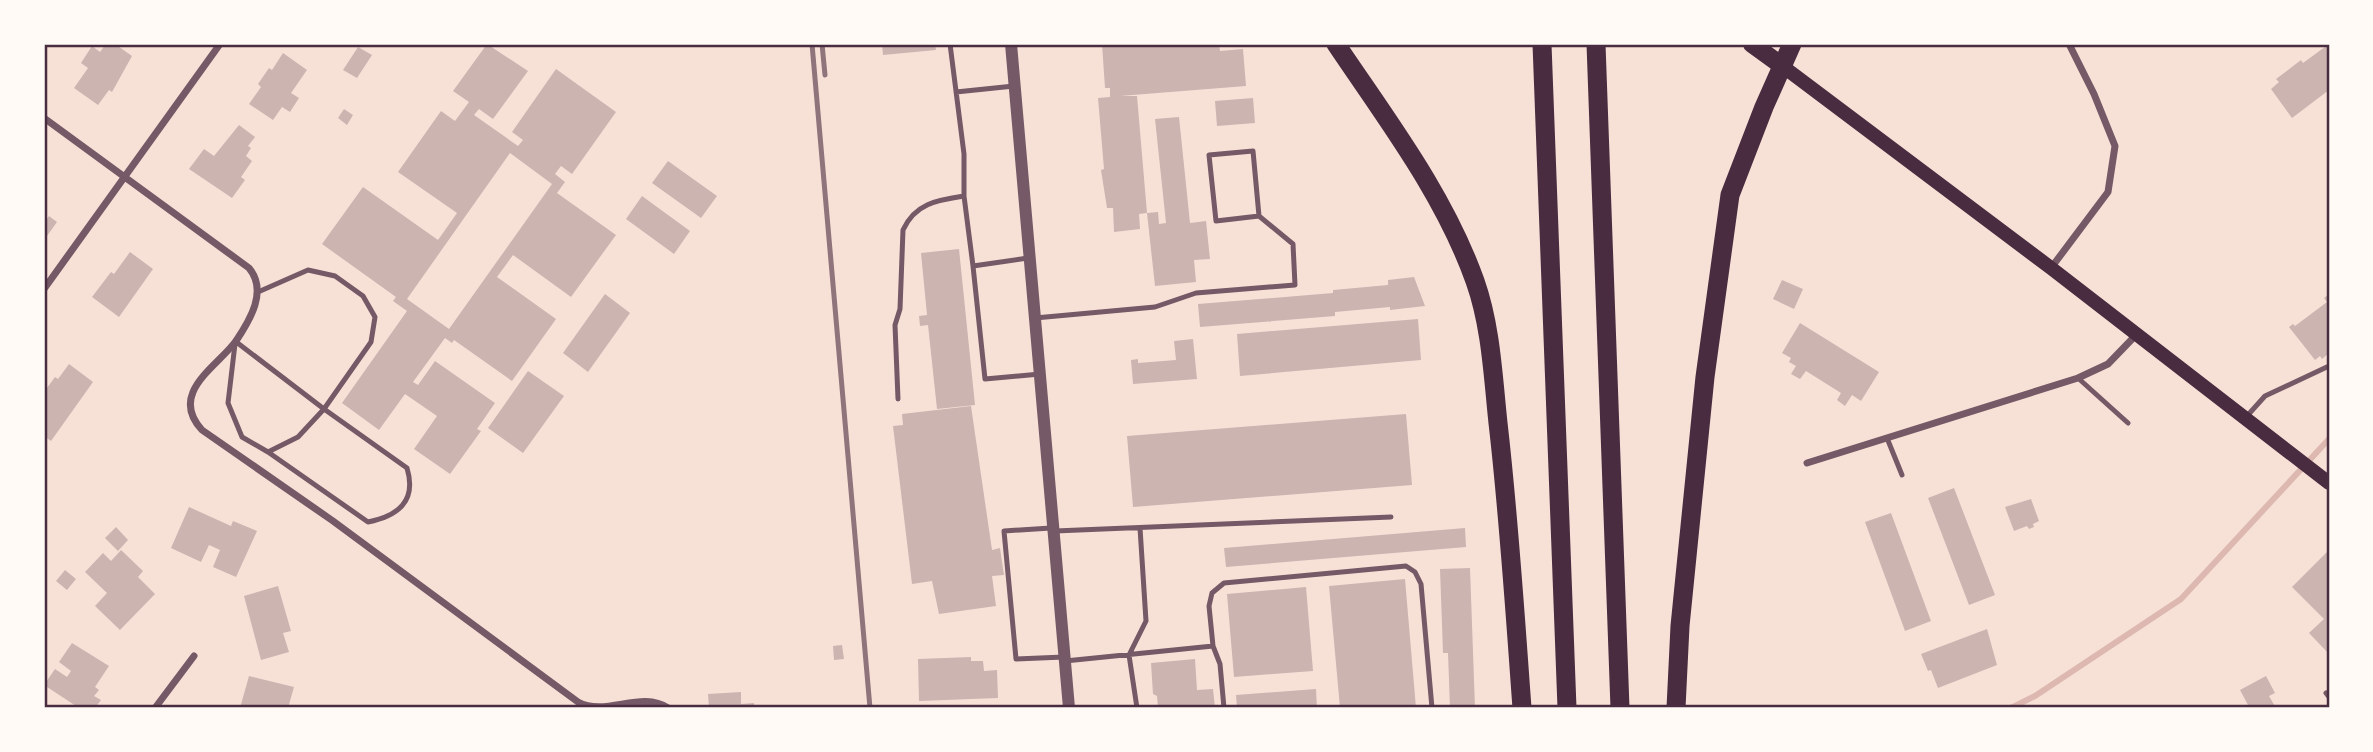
<svg xmlns="http://www.w3.org/2000/svg" width="2373" height="752" viewBox="0 0 2373 752" font-family="Cabin,sans-serif">
<style>
.lines{fill:none;stroke-linecap:round;stroke-linejoin:round}
.stream{stroke:#dcb8b0;stroke-width:6}
.building{fill:#ccb4b1;fill-rule:evenodd}
.service{stroke:#755966;stroke-width:5}
.minor{stroke:#755966;stroke-width:7}
.tertiary{stroke:#755966;stroke-width:12}
.secondary{stroke:#4a2c40;stroke-width:14}
.primary{stroke:#4a2c40;stroke-width:18}
.motorway{stroke:#4a2c40;stroke-width:19}
.rail{stroke:#8f747c;stroke-width:5}
.neatline{fill:none;stroke:#4a2c40;stroke-width:2.5}
</style>
<rect width="100%" height="100%" fill="#f7e1d7"/>
<g class="lines">
<path class="stream" d="M2011,708L2035,696L2181,599L2329,439"/>
</g>
<path class="building" d="M106,44H115L132,56L112,92L109,90L98,105L74,88L88,68L81,63L92,46L100,52Z
M487,44L528,71L493,119L479,109L474,115L518,146L523,140L512,132L556,69L616,112L572,174L561,166L555,174L565,182L557,193L616,235L571,297L513,255L497,277L556,319L512,381L454,340L452,343L445,338L413,382L418,385L435,361L495,403L477,429L481,431L450,474L414,449L437,416L405,394L379,430L342,403L407,311L393,301L396,297L322,244L363,187L438,240L457,213L398,172L441,111L455,121L469,102L453,91ZM510,153L552,184L449,329L407,299Z
M882,44H935L936,50L883,55Z
M1102,44H1219L1220,51L1243,49L1246,86L1120,96H1137L1147,213L1158,212L1159,224L1166,223L1155,119L1179,117L1190,223L1206,221L1210,259L1194,260L1196,282L1155,286L1147,213L1139,214L1140,229L1114,232L1113,208H1107L1101,170L1104,169L1098,98L1110,97V88H1105Z
M2329,44V90L2292,118L2271,89L2279,82L2276,79L2301,60L2303,63Z
M358,47L372,55L357,78L343,70Z
M283,53L307,70L291,93L299,98L290,112L282,107L273,120L249,104L261,87L258,84L269,68L272,70Z
M1253,98L1255,123L1217,126L1215,101Z
M344,109L353,115L347,125L338,118Z
M239,125L255,137L248,146L251,148L246,156L252,161L241,177L245,180L232,198L189,169L204,149L214,156Z
M668,161L717,196L701,218L652,183Z
M642,196L690,231L674,254L626,219Z
M44,216L47,219L49,216L57,222L47,236L44,233Z
M959,249L975,405L937,409L928,325L920,326L919,316L927,315L921,253Z
M130,252L153,269L119,317L92,297L111,272L114,274Z
M1414,277L1425,306L1390,310V307L1335,312V316L1200,327L1198,304L1333,293V290L1388,285V280Z
M1782,280L1803,289L1794,309L1773,299Z
M605,294L630,313L588,372L563,353Z
M2329,294V353L2322,359L2320,356L2315,360L2289,327L2293,324L2295,326L2327,302L2324,298Z
M1418,319L1421,360L1240,376L1237,334Z
M1800,323L1879,372L1861,401L1852,395L1845,406L1837,400L1841,393L1806,371L1800,379L1791,374L1796,366L1789,362L1791,358L1782,353Z
M1193,339L1197,379L1133,384L1131,360L1138,359V363L1176,360L1174,341Z
M69,364L93,382L51,441L44,436V392L55,377L58,379Z
M528,371L564,396L523,453L488,428Z
M971,406L992,550L1000,548L1004,575L992,576L996,606L939,614L932,581L912,584L893,426L903,425L902,414Z
M1406,414L1412,485L1133,507L1127,436Z
M1954,488L1995,595L1969,605L1928,498Z
M2031,499L2039,521L2033,524L2034,527L2029,529L2027,526L2014,531L2005,507Z
M189,507L231,526L233,521L257,531L236,577L213,567L220,550L209,545L201,562L171,548Z
M1891,513L1931,621L1905,631L1865,522Z
M116,527L128,540L118,551L105,538Z
M1465,528L1466,547L1226,567L1224,548Z
M121,550L143,571L138,577L155,594L120,630L95,606L107,593L85,572L103,553L111,561Z
M2329,550V654L2309,633L2324,619L2292,587Z
M1470,568L1475,708H1450L1448,653H1443L1440,569Z
M65,570L76,579L67,590L56,581Z
M1405,579L1416,708H1340L1329,586Z
M278,586L291,631L283,633L289,652L261,660L244,596Z
M1306,587L1313,671L1234,677L1227,594Z
M1987,629L1997,665L1938,688L1931,670L1928,671L1921,654Z
M72,643L109,666L95,687L99,690L94,696L101,700L95,708H79L44,685L55,669L67,677L71,671L59,662Z
M842,645L844,659L834,660L833,646Z
M971,657V661H983L984,671L997,670L998,698L919,701L918,659Z
M1195,659L1197,690L1213,689L1215,708H1158L1157,696L1153,694L1151,663Z
M249,676L294,687L288,708H240Z
M2266,676L2275,693L2269,696L2276,708H2242L2248,705L2240,690Z
M1316,689L1317,708H1237L1236,695Z
M741,692V704L754,703V708H709L708,694Z"/>
<g class="lines">
<path class="service" d="M950,44L964,154V196L973,266
M956,92L1014,86
M1028,258L973,266L985,379L1040,374
M1035,318L1155,307L1196,293L1295,285L1293,244L1259,216L1253,151L1209,155L1216,221L1259,216
M235,341L324,409L298,437L268,452
M235,344L228,403L242,437L268,452L368,522C398,516 417,501 407,468L324,409L371,342L375,317L363,296L335,276L308,270L258,292
M2078,378L2128,423
M898,399L895,325L900,309L903,230C915,203 938,200 964,196
M2247,416L2265,396L2329,366
M1887,438L1902,475
M1051,528L1004,531L1016,659L1064,657
M1055,531L1391,517
M1065,661L1213,646
M2326,693L2329,697
M1137,708L1129,655L1146,621L1140,528
M1224,708L1220,664L1213,646L1209,606L1212,593L1224,583L1406,566L1415,572L1421,584L1432,708"/>
<path class="minor" d="M44,118L249,268C268,291 250,320 236,341C217,367 168,393 202,430L333,521L578,702C606,717 641,690 668,708
M2051,268L2108,192L2115,146L2094,94L2069,44
M44,289L220,44
M1807,463L2078,378L2108,364L2136,335
M155,708L194,656"/>
<path class="tertiary" d="M1011,44L1069,708"/>
<path class="secondary" d="M1781,65L2051,268L2329,483"/>
<path class="primary" d="M1752,44L1781,65"/>
<path class="motorway" d="M1336,44C1387,120 1444,194 1475,281C1491,326 1493,376 1498,423C1509,518 1515,613 1522,708
M1542,44L1567,708
M1596,44L1620,708
M1676,708L1680,626L1705,377L1730,195L1764,107L1792,44"/>
<path class="rail" d="M812,44L870,708
M822,44L825,75"/>
</g>
<rect width="2373" height="752" fill="none" stroke="#fffaf5" stroke-width="91"/>
<rect x="46" y="46" width="2282" height="660" class="neatline"/>
</svg>
